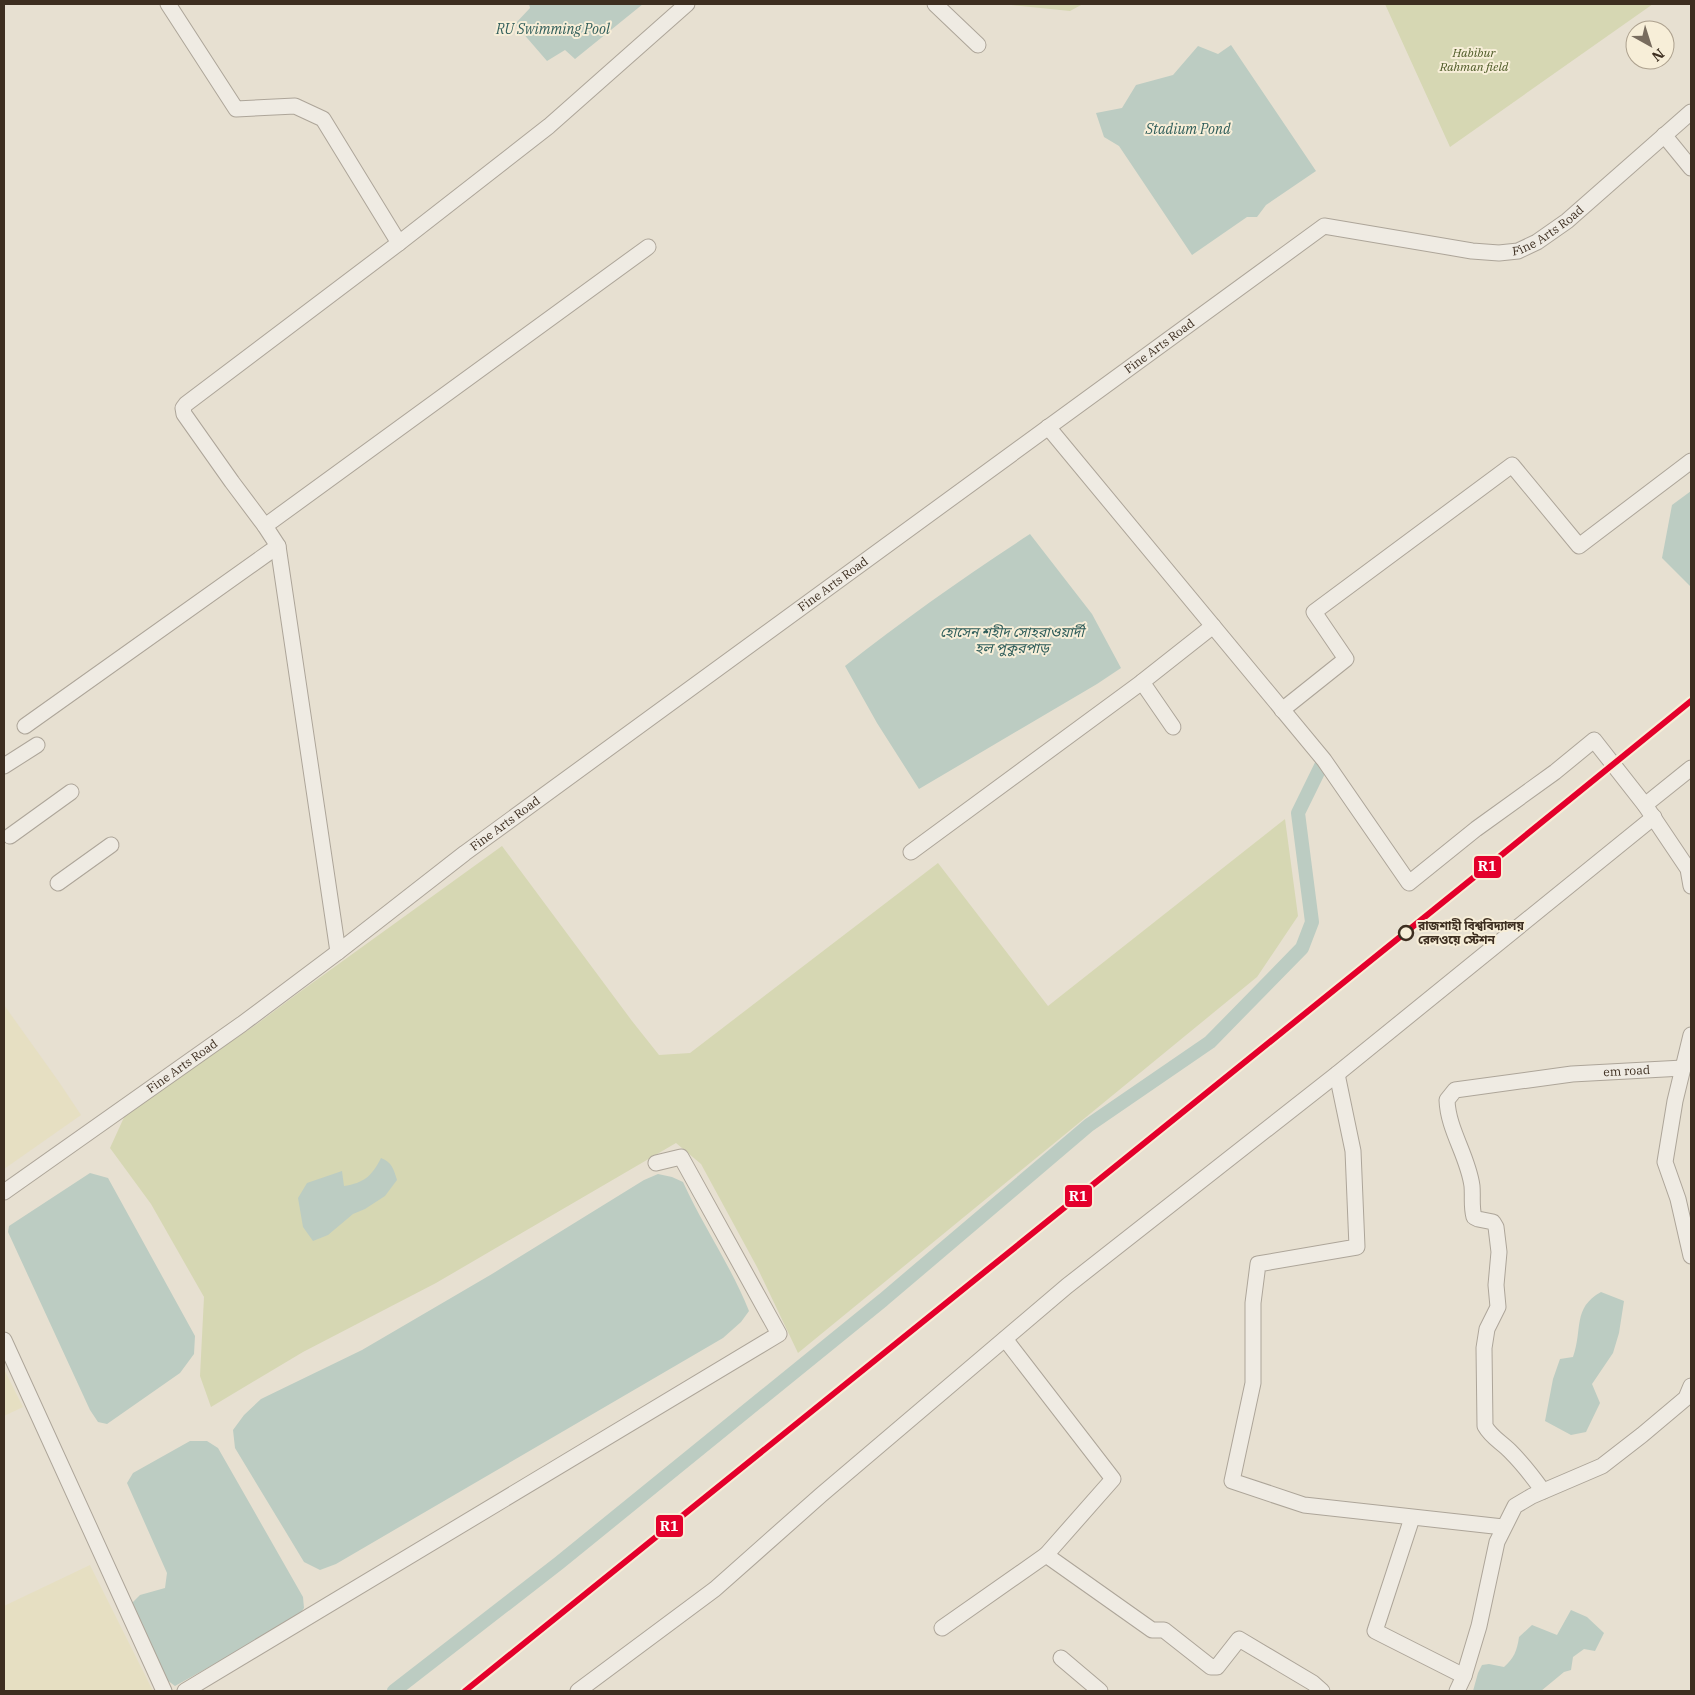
<svg xmlns="http://www.w3.org/2000/svg" width="1695" height="1695" viewBox="0 0 1695 1695" font-family="'IBM Plex Serif','Noto Sans Bengali',serif">
<style>
.farmland{fill:#e6dfc2}
.green{fill:#d6d7b3}
.water{fill:#bcccc2}
.lines{fill:none;stroke-linecap:round;stroke-linejoin:round}
.canal{stroke:#bcccc2;stroke-width:14}
.minor-casing{stroke:#ada599;stroke-width:17}
.minor{stroke:#efebe3;stroke-width:15}
.rail-1-casing{stroke:#f7eed8;stroke-width:10}
.rail-1{stroke:#e4002b;stroke-width:6}
.stop-dot{fill:#f7eed8;stroke:#3d2e20;stroke-width:2.5}
.labels{text-anchor:middle;stroke-width:4;stroke-linejoin:round;paint-order:stroke}
.park-label{font-size:12px;font-style:italic;fill:#4d5a26;stroke:#f7eed8}
.street-label{font-size:12px;fill:#3d2e20;stroke:#f7eed8}
.stop-label{font-size:12px;font-weight:bold;fill:#3d2e20;stroke:#f7eed8;text-anchor:start}
.water-label{font-size:14px;font-style:italic;fill:#2f5d5a;stroke:#f7eed8}
.line-badge{stroke:#f7eed8;stroke-width:2}
.badge-label{font-size:14px;text-anchor:middle;font-weight:bold;fill:#fff}
</style>
<rect width="100%" height="100%" fill="#e7e0d1"/>
<path class="farmland" d="M4,1005L59,1082L81,1115L4,1169Z
M4,1369L23,1407L4,1416Z
M90,1565L153,1691H4V1606Z"/>
<path class="green" d="M1002,4H1083L1070,11Z
M1385,4H1653L1450,147Z
M1285,819L1298,916L1257,977L798,1353L757,1267L701,1164L676,1143L436,1283L303,1352L211,1407L200,1376L204,1297L151,1204L110,1148L126,1113L257,1024L297,994L502,846L632,1021L659,1055L690,1053L938,863L1048,1006Z"/>
<path class="water" d="M529,4H643L575,59L565,50L547,61L515,24L530,8Z
M1231,45L1316,171L1266,205L1257,217H1247L1192,255L1119,146L1104,137L1096,113L1122,108L1136,85L1173,75L1198,46L1218,54Z
M1691,491V587L1662,558L1672,505Z
M1030,534L1092,614L1121,668L1097,684L919,789L877,723L845,666C904,619 966,576 1030,534Z
M381,1158C392,1162 394,1170 397,1180L385,1196L365,1209L353,1214L328,1235L313,1241L303,1227L298,1198L307,1183L342,1171L344,1186C364,1183 372,1176 381,1158Z
M90,1173L108,1178L195,1336L194,1354L180,1373L107,1424L98,1422L90,1410L8,1232L9,1226Z
M658,1174L672,1177L683,1182C703,1226 731,1266 749,1311L741,1322L723,1338L336,1564L320,1570L304,1562L235,1448L233,1430L244,1415L261,1399L362,1350L492,1274L644,1180Z
M1601,1292L1624,1301L1619,1333L1613,1353L1592,1384L1600,1403L1586,1432L1571,1435L1545,1421L1553,1379L1560,1359L1573,1357C1583,1330 1572,1308 1601,1292Z
M190,1441H207L218,1448L303,1597L304,1608L297,1618L175,1686L167,1680L132,1603L140,1595L165,1588L167,1573L127,1483L133,1473Z
M1571,1610L1587,1617L1604,1633L1595,1651L1584,1649L1573,1657L1571,1670L1564,1672L1541,1691H1473L1478,1673L1482,1665L1489,1664L1504,1667C1514,1658 1517,1651 1519,1637L1532,1625L1557,1635Z"/>
<g class="lines">
<path class="canal" d="M394,1691L559,1563L883,1300L1089,1125L1210,1042L1302,948L1312,922L1298,813L1324,760"/>
<g class="minor-casing">
<g id="minor">
<path d="M168,4L236,109L295,106L323,119L399,243"/>
<path d="M935,4L978,45"/>
<path d="M1664,135L1691,168"/>
<path d="M1048,427L1324,760L1409,883L1476,829L1555,772L1594,740L1645,805L1688,869L1691,886"/>
<path d="M265,526L232,482L184,414L183,408L186,404L399,243L549,126L687,4"/>
<path d="M278,546L338,952"/>
<path d="M1282,710L1346,659L1314,612L1512,465L1579,546L1691,461"/>
<path d="M25,726L278,546L265,526L648,247"/>
<path d="M1173,727L1142,682L1213,626"/>
<path d="M4,766L37,745"/>
<path d="M1645,805L1691,768"/>
<path d="M10,836L71,792"/>
<path d="M911,852L1142,682"/>
<path d="M58,883L111,845"/>
<path d="M1691,1035L1675,1101L1665,1162L1678,1199L1691,1256"/>
<path d="M1337,1074L1353,1151L1357,1247L1258,1264L1253,1303V1383L1232,1481L1304,1505L1503,1527"/>
<path id="s1" d="M4,1192L242,1024L338,952L465,853L1324,226L1472,251L1499,253L1518,251L1537,242L1567,221L1691,112"/>
<path d="M1005,1339L1113,1479L1046,1555"/>
<path d="M4,1340L164,1691"/>
<path id="s2" d="M1543,1491C1533,1477 1523,1464 1510,1451C1501,1442 1491,1437 1485,1426L1484,1348L1487,1329L1498,1307L1496,1285L1499,1252L1496,1227L1493,1222L1478,1219L1474,1217C1471,1206 1473,1197 1472,1186C1468,1156 1448,1130 1447,1100L1455,1090L1572,1074L1683,1068"/>
<path d="M1412,1518L1375,1631L1464,1676"/>
<path d="M942,1628L1046,1555L1152,1630H1164L1211,1667H1217L1239,1639L1313,1683L1322,1691"/>
<path d="M1061,1658L1100,1691"/>
<path d="M185,1691L779,1334L681,1157L656,1163"/>
<path d="M578,1691L715,1589L821,1495L1067,1286L1337,1074L1654,817"/>
<path d="M1457,1691L1464,1676L1479,1626L1497,1542L1515,1506L1532,1496L1602,1466L1642,1435L1686,1398L1691,1386"/>
</g>
</g>
<use href="#minor" class="minor"/>
<g class="rail-1-casing">
<path id="rail-1" d="M465,1691C873,1360 1284,1033 1691,701"/>
</g>
<use href="#rail-1" class="rail-1"/>
</g>
<circle class="stop-dot" cx="1406" cy="933" r="7"/>
<g class="labels">
<g class="park-label">
<text x="1474" y="57">Habibur<tspan x="1474" dy="14">Rahman field</tspan></text>
</g>
<g class="street-label">
<text dy="4" stroke="none"><textPath href="#s1" startOffset="1868">Fine Arts Road</textPath></text>
<text dy="4" stroke="none"><textPath href="#s1" startOffset="1432">Fine Arts Road</textPath></text>
<text dy="4" stroke="none"><textPath href="#s1" startOffset="1028">Fine Arts Road</textPath></text>
<text dy="4" stroke="none"><textPath href="#s1" startOffset="622">Fine Arts Road</textPath></text>
<text dy="4" stroke="none"><textPath href="#s1" startOffset="218">Fine Arts Road</textPath></text>
<text dy="4" stroke="none"><textPath href="#s2" startOffset="622">em road</textPath></text>
</g>
<g class="stop-label">
<text x="1418" y="930">রাজশাহী বিশ্ববিদ্যালয়<tspan x="1418" dy="14">রেলওয়ে স্টেশন</tspan></text>
</g>
<g class="water-label">
<text x="553" y="34">RU Swimming Pool</text>
<text x="1188" y="134">Stadium Pond</text>
<text x="1012" y="637">হোসেন শহীদ সোহরাওয়ার্দী<tspan x="1012" dy="16">হল পুকুরপাড়</tspan></text>
</g>
</g>
<g class="line-badge">
<rect x="1473" y="855" width="29" height="24" rx="5" fill="#e4002b"/>
<rect x="1064" y="1184" width="29" height="24" rx="5" fill="#e4002b"/>
<rect x="655" y="1514" width="29" height="24" rx="5" fill="#e4002b"/>
</g>
<g class="badge-label">
<text x="1487" y="871">R1</text>
<text x="1078" y="1201">R1</text>
<text x="669" y="1531">R1</text>
</g>
<rect width="1695" height="1695" fill="none" stroke="#3d2e20" stroke-width="10"/>
<g transform="translate(1650 45) rotate(141)"><circle r="24" fill="#f7eed8" stroke="#ada18e"/>
<path d="M0-4L9 19L0 12L-9 19Z" fill="#786c5e"/>
<text y="-8" font-size="14" font-weight="bold" text-anchor="middle" fill="#3d2e20">N</text>
</g>
</svg>
